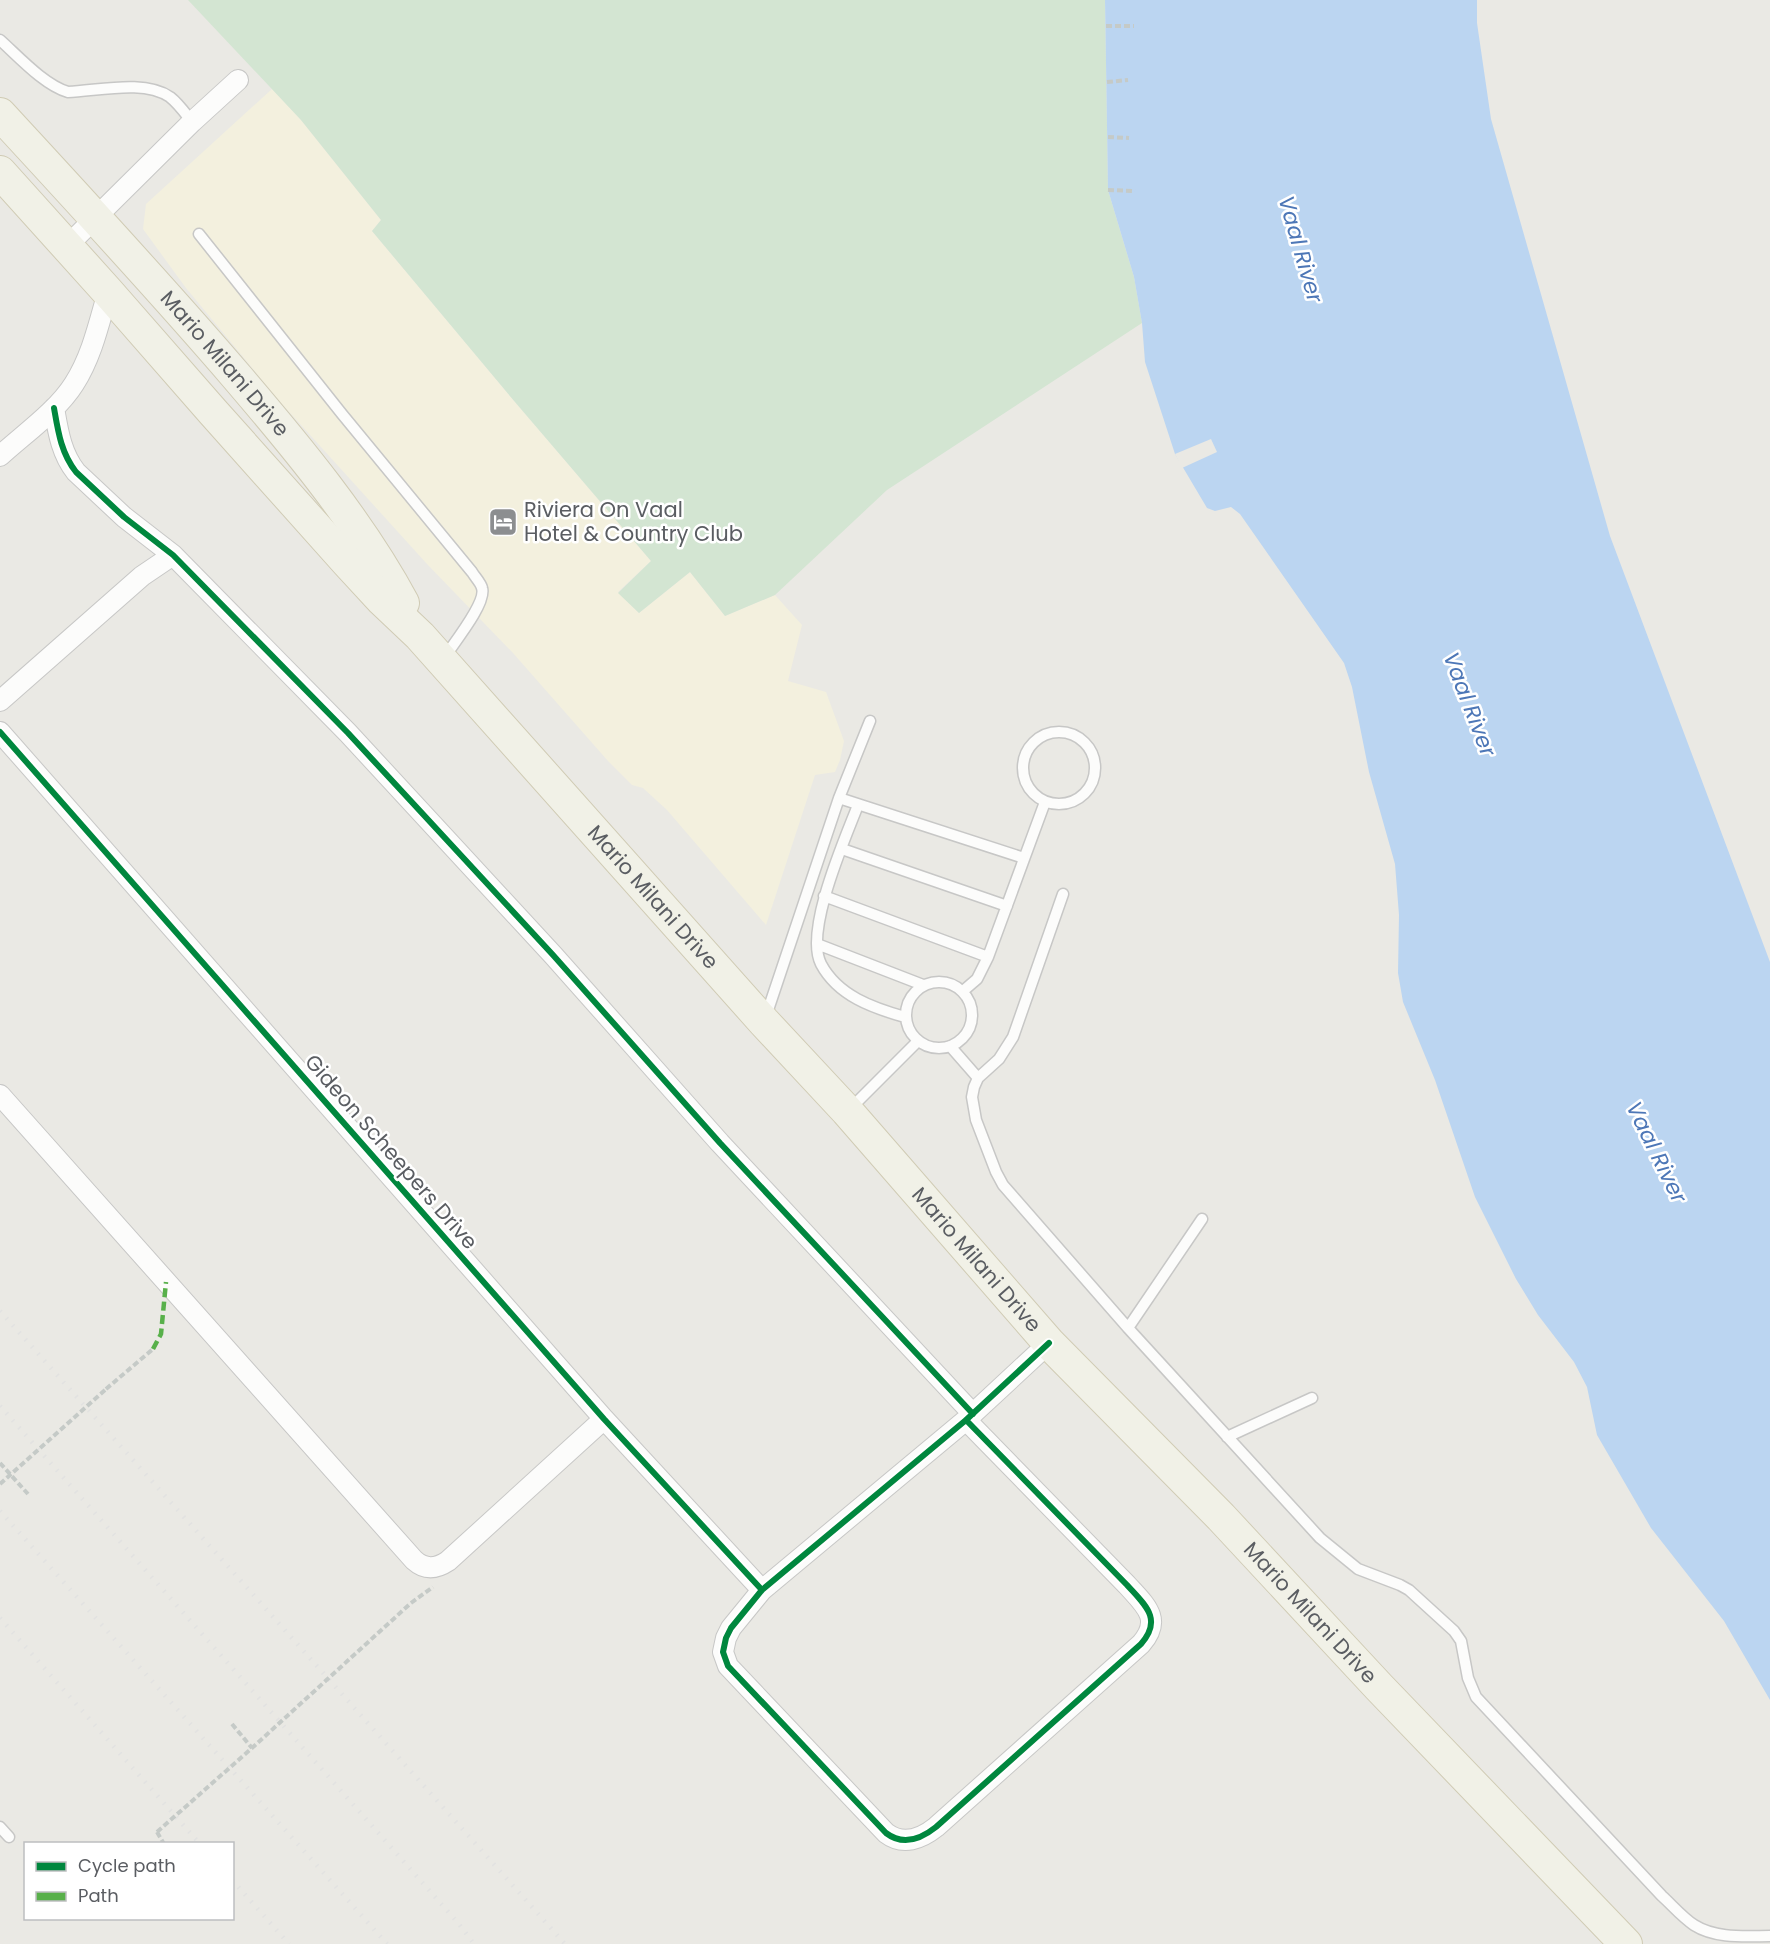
<svg xmlns="http://www.w3.org/2000/svg" width="1770" height="1944" viewBox="0 0 1770 1944" font-family="Poppins,sans-serif">
<style>
.commercial{fill:#f3f0de}
.green{fill:#d3e5d2}
.water{fill:#bbd5f1}
.pier{fill:#eae9e4}
.lines{fill:none;stroke-linecap:round;stroke-linejoin:round}
.lane-casing{stroke:#c7c7c6;stroke-width:13}
.street-casing{stroke:#c7c7c6;stroke-width:22}
.primary-casing{stroke:#d0cbb4;stroke-width:34}
.path{stroke:#c5cac7;stroke-width:4;stroke-dasharray:6 3;stroke-linecap:butt}
.lane{stroke:#fcfcfb;stroke-width:10}
.street{stroke:#fcfcfb;stroke-width:20}
.primary{stroke:#f1f1e7;stroke-width:32}
.rail{stroke:#e2e2e1;stroke-width:4.5;stroke-dasharray:1.5 8;stroke-linecap:butt}
.path-bridge{stroke:#c5cac7;stroke-width:4;stroke-dasharray:6 3;stroke-linecap:butt}
.quiet{stroke:#58b04a;stroke-width:4.5;stroke-dasharray:9 4.5;stroke-linecap:butt}
.cycleway-casing{stroke:#fff;stroke-width:10}
.cycleway{stroke:#00873e;stroke-width:6}
.labels{text-anchor:middle;stroke-width:5;stroke-linejoin:round;paint-order:stroke}
.street-label{font-size:21px;fill:#5a5d62;stroke:#fff}
.poi-label{font-size:21px;fill:#5a5d62;stroke:#fff;text-anchor:start}
.water-label{font-size:22px;font-style:italic;fill:#4d77b7;stroke:#fff}
</style>
<rect width="100%" height="100%" fill="#eae9e4"/>
<path class="commercial" d="M272,89L301,120L381,220L372,231L515,402L651,561L618,592L639,613L690,572L725,616L775,595L802,625L788,681L826,692L844,741L840,760L835,772L815,775L766,925L667,810L643,788L632,785L608,761L513,653L427,564L282,404L186,288L143,229L146,204Z"/>
<path class="green" d="M188,0H1105L1108,190L1134,277L1142,323L887,490L775,595L725,616L690,572L639,613L618,593L651,561L515,402L372,231L381,220L301,120Z"/>
<path class="water" d="M1105,0H1477V23L1491,119L1610,536L1770,962V1700L1724,1621L1651,1528L1597,1435L1587,1387L1574,1362L1538,1315L1516,1279L1475,1197L1435,1080L1403,1002L1398,973L1399,915L1395,864L1369,772L1352,687L1344,663L1240,514L1231,507L1215,511L1207,508L1175,454L1145,362L1142,323L1134,277L1108,190Z"/>
<path class="pier" d="M1211,439L1217,452L1182,468L1175,454Z"/>
<g class="lines">
<g class="lane-casing">
<path id="lane" d="M0,40C18,56 44,85 68,92C98,91 144,79 170,97C179,104 185,113 192,122
M199,234L342,414L472,572C475,577 481,583 482,588C487,603 453,644 444,658
M1023 768a36 36 0 1 1 72 0a36 36 0 1 1-72 0Z
M839,798L1024,858
M858,805C845,839 804,931 821,964C838,996 873,1008 905,1017
M842,849L1007,906
M1063,894L1013,1037L999,1059L978,1078L974,1087L972,1097L976,1120L996,1172L1003,1185L1128,1328L1320,1538L1358,1569L1400,1585L1409,1590L1454,1631L1461,1641L1468,1678L1476,1697L1662,1896C1672,1905 1682,1917 1694,1925C1716,1939 1746,1936 1770,1936
M824,896L988,957
M817,944L923,985
M906 1015a33 33 0 1 1 66 0a33 33 0 1 1-66 0Z
M963,991L977,979L988,957L1045,802
M766,1016L839,798L870,721
M950,1046L978,1078
M850,1109L918,1041
M1128,1328L1202,1219
M1227,1437L1312,1398
M0,1827L9,1837"/>
</g>
<g class="street-casing">
<path id="street" d="M67,246L192,122L238,80
M54,408C58,431 61,453 76,472L124,517L173,555L348,733L553,955L720,1143L973,1414
M0,456C24,434 57,411 74,384C92,356 99,323 108,292
M0,701L142,576L173,555
M0,732L604,1419L762,1590
M0,1095L414,1560C425,1570 436,1569 448,1561L604,1419
M966,1420L1127,1585C1145,1605 1163,1619 1141,1644L936,1827C921,1839 903,1846 886,1833L728,1666L723,1652L726,1638L731,1628L762,1590L966,1420L1049,1343"/>
</g>
<g class="primary-casing">
<g id="primary">
<path id="s1" d="M0,114C80,201 160,287 237,377C296,446 360,523 403,603"/>
<path id="s2" d="M0,172L108,292L213,412L347,562L382,600L420,636L764,1022L847,1111L1049,1343L1221,1517L1379,1687L1626,1944"/>
</g>
</g>
<path class="path" d="M1106,26H1134
M1107,82L1128,80
M1108,137L1129,138
M1108,190L1135,191
M106,1389L153,1349
M0,1463L28,1494
M411,1603L433,1587
M232,1724L252,1748
M157,1832L164,1844"/>
<use href="#lane" class="lane"/>
<use href="#street" class="street"/>
<use href="#primary" class="primary"/>
<path class="rail" d="M0,1311L565,1944
M0,1406L459,1924L474,1944
M0,1511L387,1944
M0,1618L200,1844
M232,1880L289,1944"/>
<path class="path-bridge" d="M0,1484L106,1389
M157,1832L252,1748L411,1603"/>
<path class="quiet" d="M153,1349L161,1334L166,1282"/>
<g class="cycleway-casing">
<path id="cycleway" d="M54,408C58,431 61,453 76,472L124,517L173,555L348,733L553,955L720,1143L973,1414
M0,732L604,1419L762,1590
M966,1420L1127,1585C1145,1605 1163,1619 1141,1644L936,1827C921,1839 903,1846 886,1833L728,1666L723,1652L726,1638L731,1628L762,1590L966,1420L1049,1343"/>
</g>
<use href="#cycleway" class="cycleway"/>
</g>
<defs>
<g id="hotel-square" transform="scale(1.5)"><rect x="-9" y="-9" width="18" height="18" rx="4" fill="#8c8e90" stroke="#fff"/><path d="M-6-4.5h1.5V1H6V5H4.5V3h-9V5H-6ZM-4 0a1.8 1.8 0 1 1 3.6 0ZM.5 0V-2.5h3Q6-2.5 6 0Z" fill="#fff"/></g>
</defs>
<g fill-rule="evenodd">
<use href="#hotel-square" x="503" y="522"/>
</g>
<g class="labels">
<g class="street-label">
<text dy="7" stroke="none"><textPath href="#s1" startOffset="336">Mario Milani Drive</textPath></text>
<text dy="7" stroke="none"><textPath href="#s2" startOffset="976">Mario Milani Drive</textPath></text>
<text transform="translate(391 1152) rotate(49)" y="7">Gideon Scheepers Drive</text>
<text dy="7" stroke="none"><textPath href="#s2" startOffset="1462">Mario Milani Drive</textPath></text>
<text dy="7" stroke="none"><textPath href="#s2" startOffset="1948">Mario Milani Drive</textPath></text>
</g>
<g class="poi-label">
<text x="524" y="517">Riviera On Vaal<tspan x="524" dy="24">Hotel &amp; Country Club</tspan></text>
</g>
<g class="water-label">
<text transform="translate(1301 249) rotate(74)" y="8">Vaal River</text>
<text transform="translate(1470 704) rotate(69)" y="8">Vaal River</text>
<text transform="translate(1657 1152) rotate(64)" y="8">Vaal River</text>
</g>
</g>
<rect x="24" y="1842" width="210" height="78" fill="#ffffff" stroke="#bdbec0" stroke-width="1.5"/>
<rect x="36" y="1862" width="30" height="9" fill="#00873e" stroke="#bdbec0" stroke-width="1.5"/>
<text x="78" y="1872" font-size="18" fill="#5a5d62">Cycle path</text>
<rect x="36" y="1892" width="30" height="9" fill="#58b04a" stroke="#bdbec0" stroke-width="1.5"/>
<text x="78" y="1902" font-size="18" fill="#5a5d62">Path</text>
</svg>
